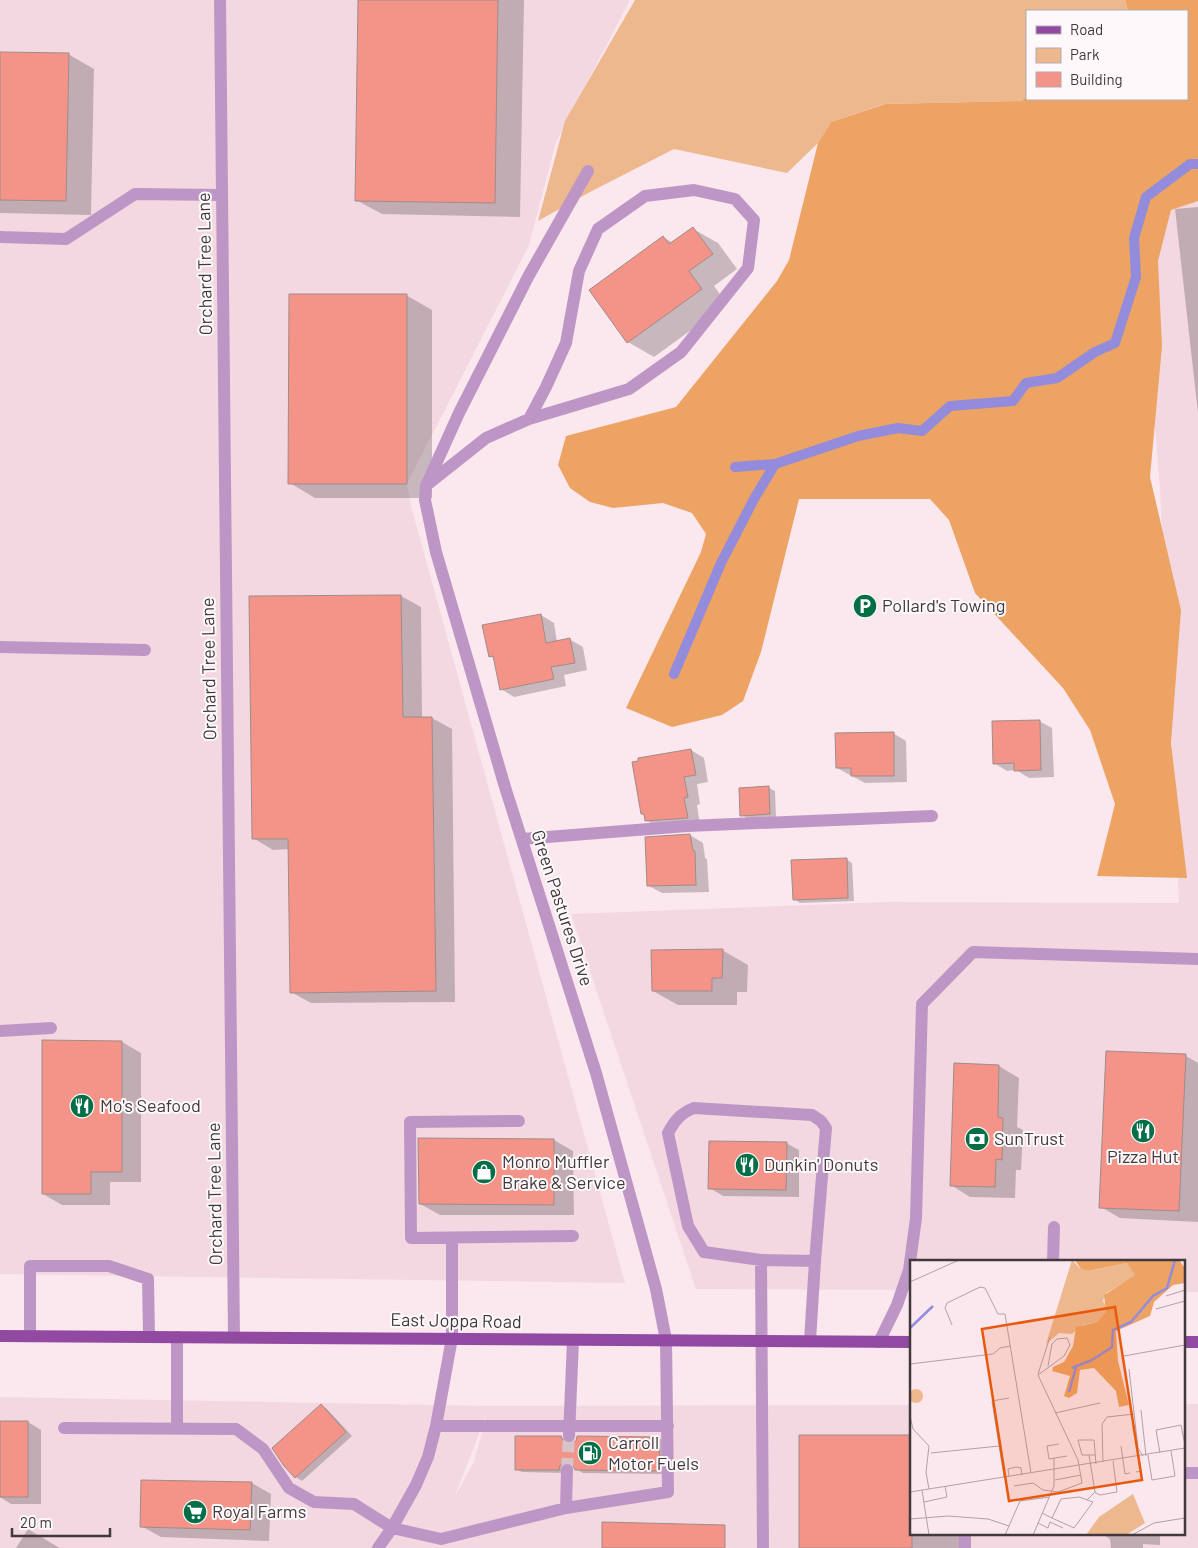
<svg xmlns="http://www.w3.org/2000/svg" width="1198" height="1548" viewBox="0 0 1198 1548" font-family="Barlow,sans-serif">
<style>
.built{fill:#f3d8e2;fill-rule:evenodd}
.green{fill:#edb88d}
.forest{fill:#eda363}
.shadow{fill:#0003}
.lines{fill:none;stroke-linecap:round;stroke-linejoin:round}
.stream{stroke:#938bdc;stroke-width:10}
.building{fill:#f49388;stroke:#9f8c89}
.minor-tunnel{stroke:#d6c4ca;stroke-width:12;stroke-dasharray:12 6;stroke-linecap:butt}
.minor{stroke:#be96c6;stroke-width:12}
.major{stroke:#9249a1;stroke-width:12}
.labels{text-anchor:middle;stroke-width:4;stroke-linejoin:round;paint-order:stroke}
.street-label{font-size:18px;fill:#41393c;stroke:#fdf9fb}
.poi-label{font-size:18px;fill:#41393c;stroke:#fdf9fb;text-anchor:start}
.inset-river{fill:none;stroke:#938bdc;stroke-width:2.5}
.inset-road{fill:none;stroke:#b1a1a7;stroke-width:1}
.view{fill:#e8590c;fill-opacity:0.15;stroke:#e8590c;stroke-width:2.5}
.inset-edge{fill:none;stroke:#41393c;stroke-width:2.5}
</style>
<rect width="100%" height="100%" fill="#fbe7ee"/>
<path class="built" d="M0,0H630L556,142L529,245L407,484L411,506L625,1283L0,1274Z
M1198,158V1292H1184V1262H912V1290L696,1289L571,914L887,902L1179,903L1160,488L1133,162Z
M0,1397L489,1406L912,1405V1534H1184V1404H1198V1548H0ZM487,1413L474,1462L454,1498Z"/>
<path class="green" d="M635,0H1125L1128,11H1027V95L1022,101L884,104L831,122L818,143L787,173L674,149L590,192L538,221L565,121Z"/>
<path class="forest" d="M1125,0H1198V201L1171,210L1158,261L1162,346L1150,477L1181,610L1171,743L1187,878L1097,876L1115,804L1090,730L1063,688L975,593L949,520L930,499H799L761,652L743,701L722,715L672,727L626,708L701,552L706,534L692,513L663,503L613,508L590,502L570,488L558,465L566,436L676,407L777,281L789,260L818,143L831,122L885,104L1022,101L1027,95V99H1187V11H1128Z"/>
<path class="shadow" d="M359,0H524L520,217L382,214L356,200Z
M0,53L68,54L94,69L91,215L0,213Z
M1198,207V413L1175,209Z
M693,229L718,243L737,269L714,286L727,304L654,357L628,342L590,290L663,237L673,243Z
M406,295L432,310V498H315L290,483Z
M401,596L421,607L422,718H432L452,729L455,1002L311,1003L291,992L290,849L273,850L253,838L250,598Z
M541,615L554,623L557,642L569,639L583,647L587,670L564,675L566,686L514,697L501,689L495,659L490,656Z
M1039,721L1052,728L1054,777L1029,778L1016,770L1007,771L994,763Z
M893,733L906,741L907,782L865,783L837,768Z
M691,750L704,758L708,782L697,784L700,804L697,805L700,825L659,828L646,820V816L642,814L640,762Z
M769,788L775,791L776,817L748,819L742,815Z
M690,835L703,843L705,858L707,859L709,892L662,893L649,886Z
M846,859L852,863L854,901L800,903L794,899Z
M722,950L748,965L747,992H737V1005H678L653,991Z
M122,1042L141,1053V1182H110V1205H62L43,1194Z
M1186,1056L1198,1063V1222L1120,1218L1101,1207Z
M955,1065L999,1066L1019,1078L1017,1127L1023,1130L1021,1170H1016L1015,1198L970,1197L951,1185Z
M554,1140L573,1151L574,1215H440L420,1204Z
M786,1143L799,1150V1197L723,1196L710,1188Z
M321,1405L327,1409L352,1436L302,1481L296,1477Z
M0,1422H28L41,1430V1504H11L0,1497Z
M561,1437L567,1441L569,1445L659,1438L665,1442V1474L583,1473L576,1469L574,1465L566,1469L565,1473L522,1472L516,1469Z
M252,1483L271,1494L269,1541L161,1537L141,1526Z
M28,1529L53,1544L60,1548H16Z
M912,1534H966V1548H800Z
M1102,1534H1160V1545L1143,1544V1548H1111L1110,1539Z"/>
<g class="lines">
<path class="stream" d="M735,467L775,464L858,436L898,428L922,431L950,406L1013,401L1026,383L1057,378L1095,352L1115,343L1136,277L1134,238L1146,197L1190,164H1198
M674,674L721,563L754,499L775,464"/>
</g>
<path class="building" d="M358,0H498L495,203L355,201Z
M0,52L69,53L66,201L0,200Z
M693,227L713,254L689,271L702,289L627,343L589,290L663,236L669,244Z
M289,294H407V484H288Z
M401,595L403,717H432L436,991L290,993L288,839H252L249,596Z
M541,614L546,643L570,638L575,663L551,667L554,679L500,690L493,656L489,657L482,625Z
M1040,720L1041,770L1014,771V763L993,764L992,721Z
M894,732V776H851V768H836L835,733Z
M691,749L696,775L684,777L688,797L684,798L688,818L645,821L644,814H641L632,762L638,761V758Z
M769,786L770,814L740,816L739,788Z
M690,834L693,851H695L696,885L647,886L645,837Z
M847,858L848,898L793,900L791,860Z
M723,949L722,978H712V991H652L651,950Z
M42,1040L122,1041V1172H91V1194H42Z
M1106,1051L1186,1054L1179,1211L1099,1208Z
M954,1063L999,1065L998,1117L1003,1118L1002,1160L996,1159L995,1187L950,1186Z
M418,1138L554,1139V1205L419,1204Z
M709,1141L787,1142L786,1190L708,1189Z
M321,1404L346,1432L295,1478L284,1466L272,1448Z
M0,1421H28V1497H0Z
M799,1435H912V1548H799Z
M515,1436H561L564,1443L569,1444L576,1441L577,1436L659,1437L660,1471L575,1470L572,1463L567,1462L560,1465L559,1470H515Z
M141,1480L252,1482L250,1530L140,1527Z
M602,1522L725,1525V1548H602Z"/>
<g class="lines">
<path class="minor-tunnel" d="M567,1470L569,1436"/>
<path class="minor" d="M220,0L234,1337
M0,237L66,239L135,194L222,195
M428,484L486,438L529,419L629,389L681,352L748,268L754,220L735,199L694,190L645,196L598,229L579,271L566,343L546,387L529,419
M0,647L145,650
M522,839L687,826L932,816
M0,1031L51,1028
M519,1121L410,1122L411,1238L573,1236
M761,1260L763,1548
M1053,1262L1054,1227
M30,1336V1266H109L148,1279L149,1336
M177,1337V1428
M810,1341L815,1261L826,1128L821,1121L812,1115L694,1108C681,1113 675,1120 668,1133L688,1226L704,1252L761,1260L815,1261
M879,1342L897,1305L909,1270L916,1218L922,1004L973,952L1198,959
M436,1426H668
M64,1428L236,1429L263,1449L289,1488L314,1502L354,1504L392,1528L441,1539L566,1508L668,1492L666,1340L656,1289L596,1073L505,787L436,552L425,500L426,486L459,413L528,277L588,171
M569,1436L573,1340
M1184,1473H1198
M566,1508L567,1470
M378,1548L392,1528L416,1485L428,1457L436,1426L452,1338V1238
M965,1548V1534"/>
<path class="major" d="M0,1336L912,1342
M1184,1342H1198"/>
</g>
<defs>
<g id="parking-disc" transform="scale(1.25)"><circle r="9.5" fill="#026f47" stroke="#fdf9fb"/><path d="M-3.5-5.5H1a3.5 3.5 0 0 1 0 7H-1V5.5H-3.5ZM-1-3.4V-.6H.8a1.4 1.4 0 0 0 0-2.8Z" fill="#fff"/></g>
<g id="restaurant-disc" transform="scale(1.25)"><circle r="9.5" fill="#026f47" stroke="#fdf9fb"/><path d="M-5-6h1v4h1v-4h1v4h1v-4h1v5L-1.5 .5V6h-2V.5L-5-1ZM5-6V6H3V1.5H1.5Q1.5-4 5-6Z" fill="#fff"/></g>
<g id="bank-disc" transform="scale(1.25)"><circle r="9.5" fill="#026f47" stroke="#fdf9fb"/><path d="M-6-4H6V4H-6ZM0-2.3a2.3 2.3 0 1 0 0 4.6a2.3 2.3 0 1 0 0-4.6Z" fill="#fff"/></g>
<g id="shop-disc" transform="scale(1.25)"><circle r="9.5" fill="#026f47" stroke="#fdf9fb"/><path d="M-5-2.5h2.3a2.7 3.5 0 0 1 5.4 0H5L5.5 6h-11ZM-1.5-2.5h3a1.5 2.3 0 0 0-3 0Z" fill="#fff"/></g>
<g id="fuel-disc" transform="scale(1.25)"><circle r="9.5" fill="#026f47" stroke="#fdf9fb"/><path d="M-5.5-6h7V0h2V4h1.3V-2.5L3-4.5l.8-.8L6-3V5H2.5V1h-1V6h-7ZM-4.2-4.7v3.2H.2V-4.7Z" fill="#fff"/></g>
<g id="supermarket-disc" transform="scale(1.25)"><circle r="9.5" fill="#026f47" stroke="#fdf9fb"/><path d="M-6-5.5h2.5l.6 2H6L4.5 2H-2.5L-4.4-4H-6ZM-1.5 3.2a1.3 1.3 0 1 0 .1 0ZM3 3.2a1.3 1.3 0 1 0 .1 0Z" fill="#fff"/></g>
</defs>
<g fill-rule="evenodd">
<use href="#parking-disc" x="865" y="606"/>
<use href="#restaurant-disc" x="82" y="1106"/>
<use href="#restaurant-disc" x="1143" y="1131"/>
<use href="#bank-disc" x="977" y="1139"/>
<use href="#restaurant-disc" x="747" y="1165"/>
<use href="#shop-disc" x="484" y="1172"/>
<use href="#fuel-disc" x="590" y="1453"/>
<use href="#supermarket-disc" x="195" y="1512"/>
</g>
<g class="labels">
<g class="street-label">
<text transform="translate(205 264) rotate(-91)" y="6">Orchard Tree Lane</text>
<text transform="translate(209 669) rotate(-91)" y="6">Orchard Tree Lane</text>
<text transform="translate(562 908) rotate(72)" y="6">Green Pastures Drive</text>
<text transform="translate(215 1194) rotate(-91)" y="6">Orchard Tree Lane</text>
<text transform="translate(456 1321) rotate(1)" y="6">East Joppa Road</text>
</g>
<g class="poi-label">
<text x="882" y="612">Pollard's Towing</text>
<text x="100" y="1112">Mo's Seafood</text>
<text x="994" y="1145">SunTrust</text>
<text x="1143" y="1163" text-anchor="middle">Pizza Hut</text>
<text x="502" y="1168">Monro Muffler<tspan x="502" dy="21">Brake &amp; Service</tspan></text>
<text x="764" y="1171">Dunkin' Donuts</text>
<text x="608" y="1449">Carroll<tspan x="608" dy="21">Motor Fuels</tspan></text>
<text x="212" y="1518">Royal Farms</text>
</g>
</g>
<g transform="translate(910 1260)">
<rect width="275" height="275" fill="#fbe7ee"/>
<path d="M162,0L171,9L180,11L217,3L226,15L196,33L193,41L198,50L187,62L172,65L162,74L149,73L136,84ZM-1 136a7 7 0 1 1 14 0a7 7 0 1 1-14 0ZM223,234L235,263L216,275H176L189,257Z" fill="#edb88d"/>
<path d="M165,0H269L275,8V23L263,25L244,42L240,56L206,71L208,101L219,145L209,147L206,131L184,108L170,110L167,133L159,138L154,136L160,116L142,111L143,107L154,102L163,86L166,67L187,62L196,52L194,35L225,15L217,3L179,11L171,9Z" fill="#eda363"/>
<path class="inset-river" d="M0,68L23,46M162,108L182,100L202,87L203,70L221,62L243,36L257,28L265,0M159,132L166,107"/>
<path class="inset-road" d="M0,22L49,0M256,36L275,30M246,49L275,41M42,65L35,48L37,43L70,27L75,28L88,54H95L121,213M214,96L275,85M0,104L83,94L90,88L100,86M219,109L228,188L233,196M128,114L140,77M128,115L154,96L160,85L157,78L147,79L142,84L138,106M231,150L236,196M145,153L190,143M0,156L3,169L19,186L16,212L19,229M149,184L137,186L139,199L157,196M211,186L215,214L220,213M21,193L89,186M250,193L246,170L271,165L275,185M185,195H172L168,180H184L186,204M238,195L242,220L265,216L261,191M193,202L192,164L197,157L224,154M226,212L231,211L229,197M94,217L82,141L99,138M99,217L98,209L106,207L111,208L112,215M145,220L171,215M104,226L123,223L133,230L148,232L172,223L168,200L128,115M12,230L19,275M0,232L275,188M184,232L190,235L207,232L203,201M177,240L185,232L179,195M14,242L37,237L35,226M132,253L142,258L164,268L183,242L169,237L151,239L142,258M0,259L38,256L78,259L99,266L95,275M128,263L138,268L140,262L153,268M99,266L110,241L140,237M123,275L144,226V198M222,275L244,263L275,258"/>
<path class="view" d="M205,47L232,220L99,241L72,69Z"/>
<rect width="275" height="275" class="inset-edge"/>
</g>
<rect x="1026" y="10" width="162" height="90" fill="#fdf9fb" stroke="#b2acaf"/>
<rect x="1036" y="26" width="25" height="8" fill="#9249a1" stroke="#b2acaf"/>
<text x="1070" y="35" font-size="15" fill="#41393c">Road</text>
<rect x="1036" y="48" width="25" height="15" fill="#edb88d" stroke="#b2acaf"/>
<text x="1070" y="60" font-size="15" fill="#41393c">Park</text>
<rect x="1036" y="72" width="25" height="15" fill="#f49388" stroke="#b2acaf"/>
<text x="1070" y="85" font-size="15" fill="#41393c">Building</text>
<path d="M12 1528v8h98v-8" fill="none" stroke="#41393c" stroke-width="2.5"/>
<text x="20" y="1528" font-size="15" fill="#41393c" stroke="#fdf9fb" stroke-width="4" paint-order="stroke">20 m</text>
</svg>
